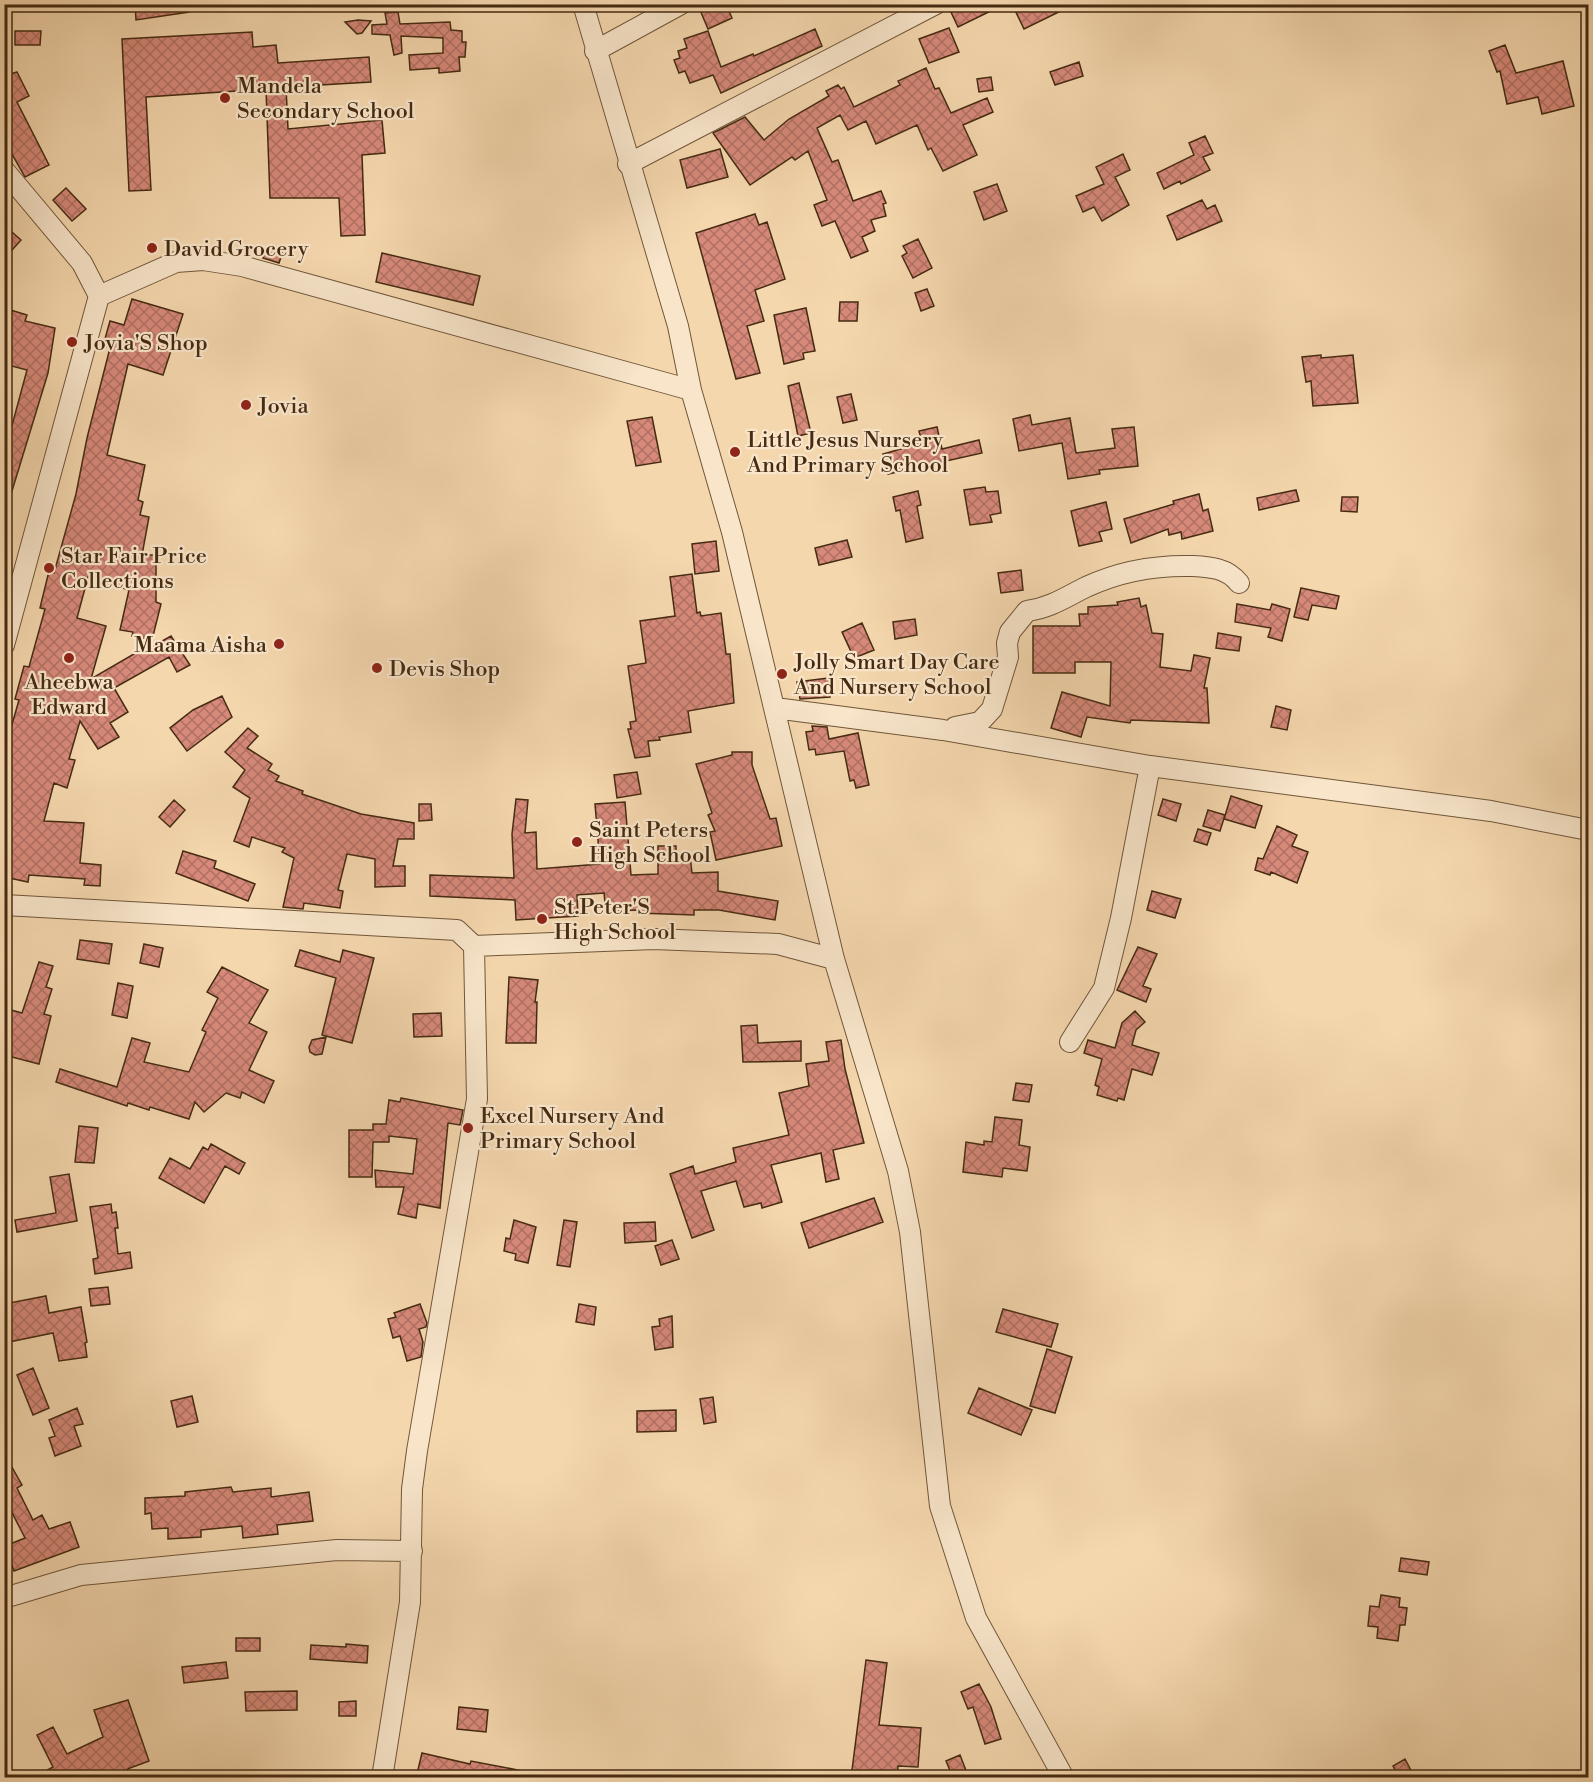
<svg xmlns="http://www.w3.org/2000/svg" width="1593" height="1782" viewBox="0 0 1593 1782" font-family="'Libre Bodoni',serif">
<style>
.building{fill:url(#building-cross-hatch);stroke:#452b12;stroke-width:1.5}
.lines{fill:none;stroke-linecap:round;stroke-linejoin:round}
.minor-casing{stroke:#715639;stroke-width:22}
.minor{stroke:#f8e5ca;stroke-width:20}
.poi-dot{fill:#8f2418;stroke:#f8e5ca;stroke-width:2}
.labels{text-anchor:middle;stroke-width:4.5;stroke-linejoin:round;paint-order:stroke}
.poi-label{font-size:22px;fill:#452b12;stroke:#f8e5ca;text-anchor:start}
</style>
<defs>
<pattern id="building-cross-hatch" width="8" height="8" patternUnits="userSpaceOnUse" patternTransform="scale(1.5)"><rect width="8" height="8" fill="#d7897a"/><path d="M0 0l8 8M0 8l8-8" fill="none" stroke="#b07063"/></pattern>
</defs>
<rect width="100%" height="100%" fill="#f5d7ae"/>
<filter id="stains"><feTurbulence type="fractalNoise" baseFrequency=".00333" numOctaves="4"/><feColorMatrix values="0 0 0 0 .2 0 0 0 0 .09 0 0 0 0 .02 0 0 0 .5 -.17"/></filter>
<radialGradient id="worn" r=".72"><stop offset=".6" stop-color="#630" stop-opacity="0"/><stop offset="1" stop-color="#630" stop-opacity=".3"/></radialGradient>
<path class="building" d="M135,4H188L189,12L136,20Z
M711,4H726L732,18L708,29L700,10Z
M961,4H1005L958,27L950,10Z
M1012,4H1075L1024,29Z
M398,12L400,24L450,22L451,30L462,31V42H466L465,57H459L460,71L439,73V68L410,70L409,55L443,53V38L401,36L402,53L394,55L390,35L372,34V25L387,24L385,13Z
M358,20L371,21L362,33L357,34L345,22Z
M949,28L959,52L929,63L919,39Z
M815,29L822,46L721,93L713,75L690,83L685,71L679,73L674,60L680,58L678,51L687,48L684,39L708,31L721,67L753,54L754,56Z
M15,31H41L40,45H15Z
M252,32L253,47L276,45L278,63L369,57L371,82L286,87L288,129L382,120L385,153L362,155L365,235L341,236L339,198H270L266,89L146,97L151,190L129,191L122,39Z
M1505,45L1516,73L1563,61L1574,106L1542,114L1538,97L1507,104L1500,71L1497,72L1489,51Z
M1079,62L1083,76L1055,85L1050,72Z
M926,68L935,89L939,88L951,113L987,98L993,112L963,125L977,155L943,171L931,148L928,150L917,125L876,144L866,121L848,130L840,115L817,128L832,162L838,160L853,201L881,191L886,203L883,204L886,216L871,220L875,231L862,237L868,251L851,258L835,221L822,226L814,205L827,200L808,151L795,160L792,157L750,185L713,133L745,117L764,140L789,119L829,96L826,91L838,85L841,89L844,87L854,107L900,85L898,81Z
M17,72L29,96L17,102L49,165L25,177L4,140V76Z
M991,77L993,90L979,92L977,79Z
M1205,136L1213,153L1203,157L1210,170L1181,184L1180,181L1164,189L1157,173L1194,155L1189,143Z
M720,149L728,177L687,188L680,160Z
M1123,154L1130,170L1115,177L1129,205L1102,221L1094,207L1083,212L1076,196L1104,184L1096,167Z
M997,184L1007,211L984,220L974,192Z
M66,188L86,209L72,221L53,200Z
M1202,200L1207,209L1215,205L1222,221L1177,240L1167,216Z
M755,214L759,225L767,222L785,279L755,290L764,321L747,326L760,373L736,379L696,233Z
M4,225L21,240L4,259Z
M918,239L932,268L913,278L902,256L907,253L903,246Z
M267,247L283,251L279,263L263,258Z
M382,253L480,276L473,305L376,282Z
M927,289L934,306L921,311L915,293Z
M132,299L183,314L163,375L128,364L107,455L145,465L138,500L143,502L140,515L149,517L142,555H156V602L161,604L152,640L132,636L133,632L120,630L129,590L88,577L77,618L106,626L91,679L151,644L150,648L171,636L190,665L177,672L169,657L114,688L128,712L110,723L119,737L98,749L80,721L69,759L75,760L67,788L54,783L44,821L84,823L80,863L101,865L100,886L84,885L85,879L29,875L28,882L4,877V752L19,700L15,699L24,666L29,667L45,609L40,608L49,571L54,573L76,494L87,438L110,348L103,346L110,321L124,325Z
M840,302H858L857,321H839Z
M4,308L27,315L25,321L55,328L48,373L8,504L4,503V455L27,370L4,364Z
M806,308L815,351L803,353L804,359L784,364L774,315Z
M1321,355V358L1353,355L1358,403L1313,406L1311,381L1306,382L1302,357Z
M799,383L811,433L798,436L788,386Z
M851,394L857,420L843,423L837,397Z
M1030,415L1032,425L1070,418L1076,453L1115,448L1112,429L1134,427L1138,466L1099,470L1100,474L1068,479L1062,443L1019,451L1013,419Z
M652,417L661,462L636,466L627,421Z
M937,427L942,449L979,440L982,453L888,474L883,454L922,443L919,431Z
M985,487L986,492L998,491L1001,513L990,515L992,522L970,525L964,490Z
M1296,490L1299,501L1259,510L1257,498Z
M918,491L921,505L917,506L923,538L906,542L900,510L896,511L893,497Z
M1199,494L1203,511L1208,509L1213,531L1182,539L1181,532L1169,535L1168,529L1131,543L1124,519L1174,504L1173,501Z
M1342,497H1358L1357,512L1341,511Z
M1106,502L1112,529L1099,532L1102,541L1079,546L1071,511Z
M847,540L852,557L819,565L815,548Z
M716,541L719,571L695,574L692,544Z
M1021,570L1023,590L1001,593L998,573Z
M692,574L697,613L700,612L701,616L721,613L726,654H730L734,703L688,711L691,732L659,737L660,740L648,741L650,756L635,758L628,729H631L630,722L636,721L628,666L646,663L640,621L675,616L670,577Z
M1301,588L1339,596L1336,609L1312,605L1308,620L1294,617Z
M1139,598L1141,607L1146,605L1152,633L1163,634L1160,667L1191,671L1194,655L1210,658L1204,688H1207L1209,723L1131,720L1130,723L1087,717L1081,737L1051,728L1062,692L1110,706L1111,662H1075V673H1033V626H1080L1079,614H1088V607L1118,605L1117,602Z
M1237,604L1270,610L1272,604L1290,609L1282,641L1268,637L1271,628L1235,622Z
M915,619L917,635L895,639L893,622Z
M862,623L874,650L854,658L842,632Z
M1218,633L1241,637L1239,651L1216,648Z
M828,678L830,697L800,699L797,682Z
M222,696L232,717L187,751L170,728L193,710Z
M1276,706L1291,710L1287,730L1271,727Z
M812,726L827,727L829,739L858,733L869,785L856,788L854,780L850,781L844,751L816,755L815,749L809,750L806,732L813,731Z
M248,728L258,736L247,748L272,764L268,770L279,776L276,781L303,791L302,794L361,814L414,823V839H398L393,866H405V886L375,887V859L347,854L338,890L343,891L340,908L304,903L303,909L283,907L294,858L282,852L285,848L252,837L249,847L234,841L250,798L233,787L245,770L225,752Z
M732,752H752V765L770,819L776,818L782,846L716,860L710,832L715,831L708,815L712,813L696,764L732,755Z
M637,772L641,794L617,798L614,775Z
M1231,796L1262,806L1255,828L1224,819Z
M516,799L528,800L525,833L536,832L537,869L600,864L595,804L625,802L631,875L658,874V846H676V857L690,855L692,873L718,872V891L778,901L775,920L719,910H694V915L637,913V910L606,912L604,893L577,895L578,916L516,920L515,900L430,896V875L514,878L512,834Z
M1163,799L1181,804L1176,821L1158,815Z
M174,800L185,810L170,827L159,817Z
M419,804H431L432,820L419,821Z
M1208,810L1225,815L1220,831L1203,826Z
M1277,826L1297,835L1292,846L1308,852L1297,883L1271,872L1270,875L1255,870L1258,858L1263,859Z
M1198,829L1211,833L1207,845L1194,841Z
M183,851L216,861L214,868L255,884L248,901L176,873Z
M1152,891L1181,899L1175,918L1147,910Z
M80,940L112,944L109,964L77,959Z
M144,944L163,948L159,967L140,963Z
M1138,947L1157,954L1143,986L1151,989L1146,1002L1117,990Z
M300,950L340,962L343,950L374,958L352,1043L322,1035L336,978L295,966Z
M39,962L53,966L46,987L52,989L44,1014L51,1016L39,1064L4,1055V1008L22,1013Z
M222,967L268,990L249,1023L267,1032L249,1070L274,1081L264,1103L242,1092L240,1098L226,1093L204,1112L195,1102L189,1119L150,1107L149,1110L128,1103L127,1106L56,1082L60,1069L117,1087L132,1038L150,1043L144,1062L189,1072L206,1032L202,1030L218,998L207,992Z
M509,977L538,980L535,1002H537L536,1043H506Z
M118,983L133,986L127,1018L112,1015Z
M1135,1011L1145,1022L1136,1030L1132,1045L1159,1053L1152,1075L1132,1069L1124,1100L1118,1098L1117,1101L1097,1095L1099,1087L1095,1085L1102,1059L1084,1053L1088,1040L1115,1048L1122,1023Z
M441,1013L442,1036L414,1037L413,1014Z
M757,1025L758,1043L801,1041V1061L743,1062L741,1026Z
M326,1037L322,1054L315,1055L310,1052L309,1047L312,1040Z
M841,1040L845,1069L864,1143L833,1150L839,1179L826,1182L821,1153L771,1165L782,1202L762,1208L761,1203L744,1207L736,1181L701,1191L714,1230L692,1238L670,1174L693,1166L695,1174L736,1162L733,1148L789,1135L779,1093L809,1086L806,1064L829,1061L826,1042Z
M1016,1083L1032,1085L1029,1102L1013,1100Z
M401,1098L463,1110L460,1125L448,1123L440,1208L418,1204L416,1218L398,1214L404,1187H376L375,1170L413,1174L417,1139L389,1136V1142H373L372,1177H349V1130H373V1124H386L389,1100L400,1102Z
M995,1117L1022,1120L1019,1145L1030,1147L1027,1171L1003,1168L1002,1177L963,1172L966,1142L984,1145V1141L992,1142Z
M79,1126L98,1128L94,1163L75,1162Z
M211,1144L245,1163L239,1174L225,1166L204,1203L159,1178L170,1158L190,1169L203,1147L208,1150Z
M69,1174L77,1221L17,1232L15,1220L56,1213L50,1177Z
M874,1198L883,1222L809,1248L801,1223Z
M111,1204L112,1213L116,1212L118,1228H115L118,1254L130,1252L132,1268L95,1274L93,1259L98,1258L90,1207Z
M514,1220L536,1227L528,1263L515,1260L516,1254L504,1251L506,1238L510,1239Z
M564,1220L577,1222L570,1267L557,1265Z
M655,1222L656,1241L625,1243L624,1223Z
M672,1240L679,1259L661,1265L655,1246Z
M108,1287L110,1304L91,1306L89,1289Z
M46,1296L49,1313L81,1307L87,1342L85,1343L87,1357L59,1361L53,1333L4,1343V1304Z
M420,1304L427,1323L426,1327L419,1329L423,1342L421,1357L407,1361L400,1336L393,1338L388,1319L396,1317L394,1313Z
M579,1304L596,1307L594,1325L576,1322Z
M1003,1309L1058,1324L1051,1347L996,1332Z
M672,1316L673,1347L655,1350L652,1327L660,1326L659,1319Z
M1047,1349L1072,1357L1055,1413L1030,1406Z
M33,1368L49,1408L33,1415L17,1375Z
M979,1388L1032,1410L1021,1435L968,1413Z
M192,1396L198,1422L177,1427L171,1401Z
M713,1397L716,1422L704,1424L700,1399Z
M77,1408L83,1424L74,1426L81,1446L55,1456L49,1438L55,1436L49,1420Z
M676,1410V1431L637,1432V1411Z
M4,1453L22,1485L17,1488L33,1520L42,1515L49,1529L70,1522L79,1547L14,1571L5,1546L25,1538L4,1497Z
M231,1487L233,1492L271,1488V1497L309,1492L313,1521L277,1525L278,1534L243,1538L242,1526L201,1530V1537L168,1539V1528L152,1529L151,1513L145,1514V1498L185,1496V1492Z
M1401,1558L1429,1562L1427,1575L1399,1571Z
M1381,1595L1400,1598L1399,1607L1407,1608L1405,1625H1400L1398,1641L1377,1638L1378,1627L1368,1626L1370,1606L1379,1607Z
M236,1638H260V1651H236Z
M346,1644L368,1646L367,1663L310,1659L311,1645L346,1647Z
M866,1660L887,1663L879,1725L921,1728L918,1767L898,1766L897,1778H851Z
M226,1662L228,1678L184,1683L182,1667Z
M979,1684L991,1707L1001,1739L985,1744L973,1707L968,1709L961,1692Z
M297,1691V1710L246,1711L245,1692Z
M128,1700L149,1761L130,1768L120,1774L122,1778H33L53,1767L37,1735L53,1727L67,1754L103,1737L94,1710Z
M356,1701V1716H339V1702Z
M459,1707L488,1710L486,1732L457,1729Z
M422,1753L470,1764L471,1761L523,1771V1778H416Z
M960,1755L969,1778H953L946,1761Z
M1405,1759L1415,1778H1399L1393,1766Z"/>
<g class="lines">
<g class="minor-casing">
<path id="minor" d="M583,4L678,326L691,390L732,532L834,959L898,1171L910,1232L940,1506L976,1618L1064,1778
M595,51L681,4
M628,164L936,4
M4,170L82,263L99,296L4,645
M99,296L176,262L203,260L242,266L691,390
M775,708L943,730L1150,766L1491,811L1588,830
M955,727L980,722L992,709L1008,657L1007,643L1010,632L1027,611C1050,608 1066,597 1086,587C1120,571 1156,565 1193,566C1211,567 1227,568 1239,583
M4,905L457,930L474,946L654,939L778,944L834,959
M1070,1042L1104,988L1121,918L1150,766
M4,1598L81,1575L337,1550L412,1551
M382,1778L410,1602L412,1489L417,1451L477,1099L474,946"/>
</g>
<use href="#minor" class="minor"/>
</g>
<g class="poi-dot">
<circle cx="225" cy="98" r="6"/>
<circle cx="152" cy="248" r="6"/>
<circle cx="72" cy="342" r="6"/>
<circle cx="246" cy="405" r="6"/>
<circle cx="735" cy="452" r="6"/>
<circle cx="49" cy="568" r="6"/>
<circle cx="279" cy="644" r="6"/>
<circle cx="69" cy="658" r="6"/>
<circle cx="377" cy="668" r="6"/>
<circle cx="782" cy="674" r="6"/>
<circle cx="577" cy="842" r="6"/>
<circle cx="542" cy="919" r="6"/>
<circle cx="468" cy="1128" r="6"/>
</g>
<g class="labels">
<g class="poi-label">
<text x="237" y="93">Mandela<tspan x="237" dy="25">Secondary School</tspan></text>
<text x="164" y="256">David Grocery</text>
<text x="84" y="350">Jovia'S Shop</text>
<text x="258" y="413">Jovia</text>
<text x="747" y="447">Little Jesus Nursery<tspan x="747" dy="25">And Primary School</tspan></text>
<text x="61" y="563">Star Fair Price<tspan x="61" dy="25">Collections</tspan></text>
<text x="267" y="652" text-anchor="end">Maama Aisha</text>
<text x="794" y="669">Jolly Smart Day Care<tspan x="794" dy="25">And Nursery School</tspan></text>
<text x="389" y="676">Devis Shop</text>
<text x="69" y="689" text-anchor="middle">Aheebwa<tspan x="69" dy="25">Edward</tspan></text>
<text x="589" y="837">Saint Peters<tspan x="589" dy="25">High School</tspan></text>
<text x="554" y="914">St.Peter'S<tspan x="554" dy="25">High School</tspan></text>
<text x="480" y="1123">Excel Nursery And<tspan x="480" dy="25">Primary School</tspan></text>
</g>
</g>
<rect width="1593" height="1782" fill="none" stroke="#f5d7ae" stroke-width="24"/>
<rect x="6" y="6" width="1581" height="1770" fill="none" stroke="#452b12" stroke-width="3"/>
<rect x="12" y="12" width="1569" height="1758" fill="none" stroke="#452b12" stroke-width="1.5"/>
<rect width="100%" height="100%" filter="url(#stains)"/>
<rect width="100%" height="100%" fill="url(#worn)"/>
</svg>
